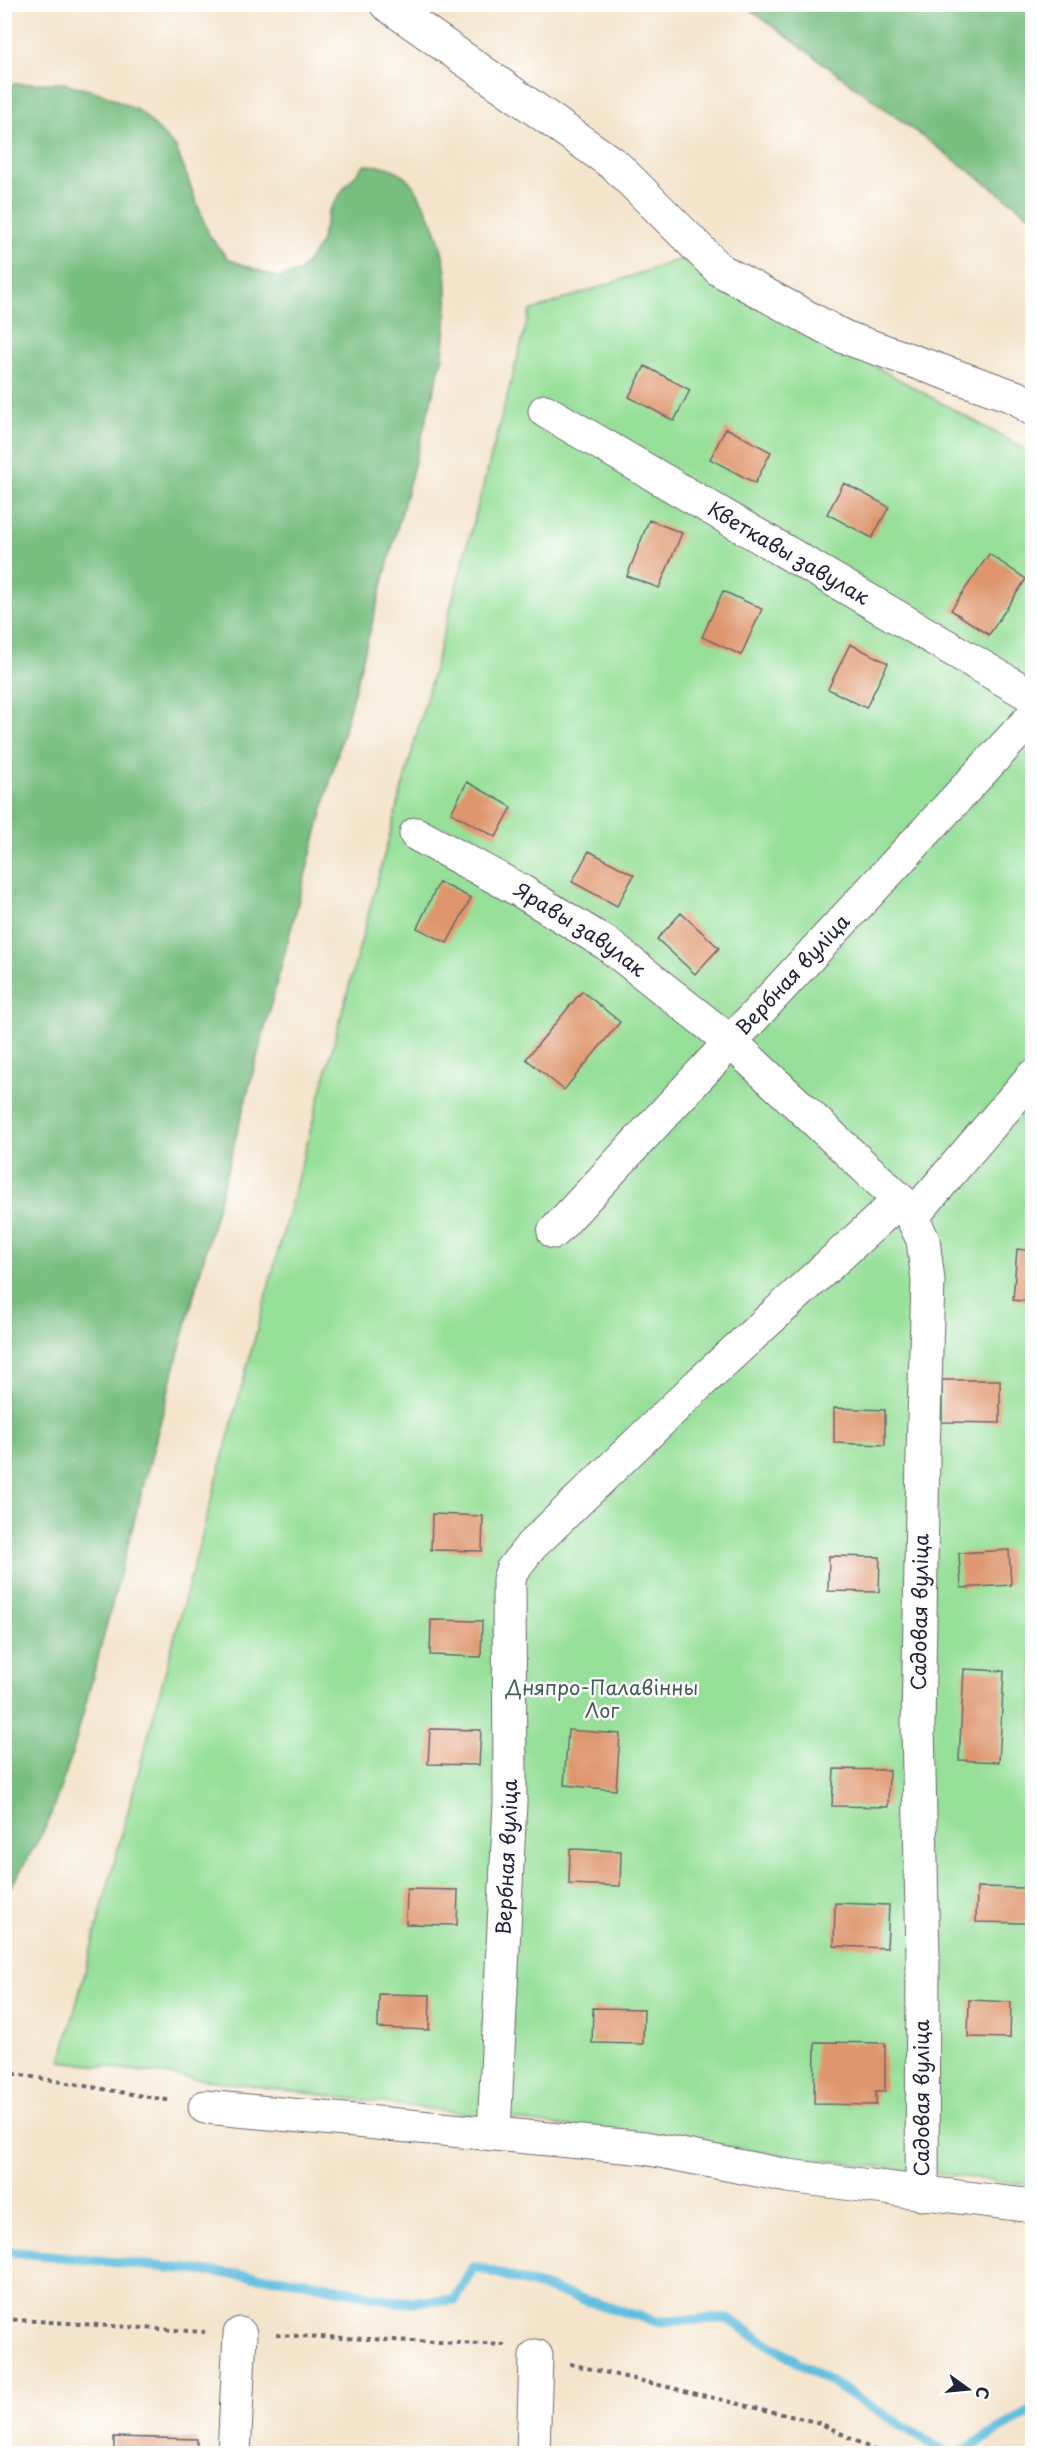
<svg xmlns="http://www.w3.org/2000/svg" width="1037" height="2458" viewBox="0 0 1037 2458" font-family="'Playpen Sans',sans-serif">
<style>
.green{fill:#96df99;stroke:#5c806a;stroke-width:1.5}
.forest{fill:#78be81;stroke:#4d705e;stroke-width:1.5}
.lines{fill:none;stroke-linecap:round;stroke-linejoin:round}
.stream{stroke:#60bdde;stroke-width:10}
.building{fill:#de946c}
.street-casing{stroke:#6c666d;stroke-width:35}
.path{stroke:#6c666d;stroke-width:4;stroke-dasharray:4.5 4.5;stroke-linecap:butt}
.street{stroke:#fff;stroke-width:33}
.labels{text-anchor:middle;stroke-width:5;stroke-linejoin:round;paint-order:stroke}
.street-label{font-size:20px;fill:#22223b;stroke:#fff}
.park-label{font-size:20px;fill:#455b57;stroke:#fff}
</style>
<rect width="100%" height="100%" fill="#fff"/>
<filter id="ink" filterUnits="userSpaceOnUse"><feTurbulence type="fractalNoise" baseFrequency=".0167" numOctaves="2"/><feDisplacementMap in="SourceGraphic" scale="12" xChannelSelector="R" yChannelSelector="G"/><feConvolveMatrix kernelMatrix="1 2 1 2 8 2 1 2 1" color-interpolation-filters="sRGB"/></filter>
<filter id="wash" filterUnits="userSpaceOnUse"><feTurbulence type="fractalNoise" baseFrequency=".008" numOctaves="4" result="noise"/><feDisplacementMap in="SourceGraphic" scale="24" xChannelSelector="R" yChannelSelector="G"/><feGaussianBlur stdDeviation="1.35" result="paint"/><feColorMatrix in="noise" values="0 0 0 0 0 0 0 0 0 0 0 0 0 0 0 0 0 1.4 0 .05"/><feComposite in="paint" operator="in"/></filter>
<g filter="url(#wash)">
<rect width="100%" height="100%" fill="#f4e4cb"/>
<path class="green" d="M681,259L1032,453V2185L823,2160L61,2061L530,311Z"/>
<path class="forest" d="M744,5H1032V217Z
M63,83L104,94L141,112L176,148L209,235L228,259L278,278L300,272L319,246L329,211L345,187L364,165C371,166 380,165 387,167C404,172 415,186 422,201C453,257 449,295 443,356L72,1755L47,1825L12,1885L5,1892L4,88L14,84Z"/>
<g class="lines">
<path class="stream" d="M4,2251L302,2281L399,2302L455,2300L474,2266L658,2322L726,2318L948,2454
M958,2454L1032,2410"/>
</g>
<g id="blocks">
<path class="building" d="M645,366L690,390L674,421L629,397Z
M726,428L771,452L755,483L710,459Z
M844,483L889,507L872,538L827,514Z
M649,520L682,533L659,588L627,576Z
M989,554L1026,579L989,635L951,610Z
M723,591L762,609L741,655L702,637Z
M850,644L888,663L866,708L828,689Z
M467,782L512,807L496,837L451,813Z
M589,851L634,875L617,906L572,882Z
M439,882L471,898L447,943L417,928Z
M681,913L719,948L695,974L657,939Z
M582,991L620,1022L564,1090L526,1059Z
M1017,1249L1032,1251V1302L1013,1300Z
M942,1380H1000V1423L942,1422Z
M834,1408L885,1410V1445L834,1443Z
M432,1514L483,1516L482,1551L431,1550Z
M1009,1550L1011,1585L961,1588L959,1553Z
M829,1556L880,1557L879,1592L828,1591Z
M431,1620L482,1621L481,1657L430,1655Z
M964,1669L1004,1671L999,1762L959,1760Z
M430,1729L481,1730L479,1765L428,1764Z
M568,1730L620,1734L616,1790L564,1785Z
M834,1769L889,1770L888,1807L832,1806Z
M570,1849L621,1851L620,1886L569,1884Z
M977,1887L1028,1888V1923L976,1922Z
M407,1889L458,1890L457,1925L406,1924Z
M835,1903L889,1905L887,1948L834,1946Z
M379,1994L430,1995L429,2030L378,2028Z
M969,2000L1011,2002L1010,2038L968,2037Z
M593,2008L644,2009L643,2044L592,2043Z
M815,2042L885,2043V2091H876V2105L814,2104Z
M114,2437L197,2439V2454H114Z"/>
</g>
</g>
<g filter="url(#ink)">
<use href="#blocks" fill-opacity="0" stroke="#6c666d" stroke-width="1.5"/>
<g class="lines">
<g class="street-casing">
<g id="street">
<path d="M386,4L616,166L720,270L844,337L1018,398L1032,409"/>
<path id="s1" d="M545,411L1032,696"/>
<path id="s2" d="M416,834L521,891L607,944L732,1043L900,1200L912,1217L923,1240L928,1280L923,1455L918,1726L923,1958L922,2194"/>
<path d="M912,1217L1032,1077"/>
<path id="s3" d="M554,1232L1032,717"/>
<path d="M205,2107L645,2148L788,2176L1032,2206"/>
<path id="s4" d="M494,2133L510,1803L509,1580L512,1570L531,1546L700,1383L900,1200"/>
<path d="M234,2454L240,2334"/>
<path d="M533,2454L536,2356"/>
</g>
</g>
<path class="path" d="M4,2072L172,2101
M4,2319L205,2332
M276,2335L505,2345
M570,2364L820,2423L882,2454"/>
<use href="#street" class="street"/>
</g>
</g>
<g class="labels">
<g class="street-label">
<text dy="7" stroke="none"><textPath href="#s1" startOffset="282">Кветкавы завулак</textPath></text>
<text dy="7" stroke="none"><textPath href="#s2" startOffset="190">Яравы завулак</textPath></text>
<text dy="7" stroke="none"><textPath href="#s3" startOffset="351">Вербная вуліца</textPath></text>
<text transform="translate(920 1612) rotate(-89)" y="7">Садовая вуліца</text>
<text dy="7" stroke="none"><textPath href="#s4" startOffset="276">Вербная вуліца</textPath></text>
<text transform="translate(922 2098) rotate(-90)" y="7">Садовая вуліца</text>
</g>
<g class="park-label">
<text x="602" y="1695">Дняпро-Палавінны<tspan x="602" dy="23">Лог</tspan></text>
</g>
</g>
<rect width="1037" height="2458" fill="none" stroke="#fff" stroke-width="24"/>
<g transform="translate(968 2389) rotate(105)" stroke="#ffffff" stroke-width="4.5" paint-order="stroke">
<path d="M0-4.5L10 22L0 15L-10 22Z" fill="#22223b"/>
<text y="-9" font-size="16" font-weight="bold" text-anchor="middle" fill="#22223b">С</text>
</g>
</svg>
